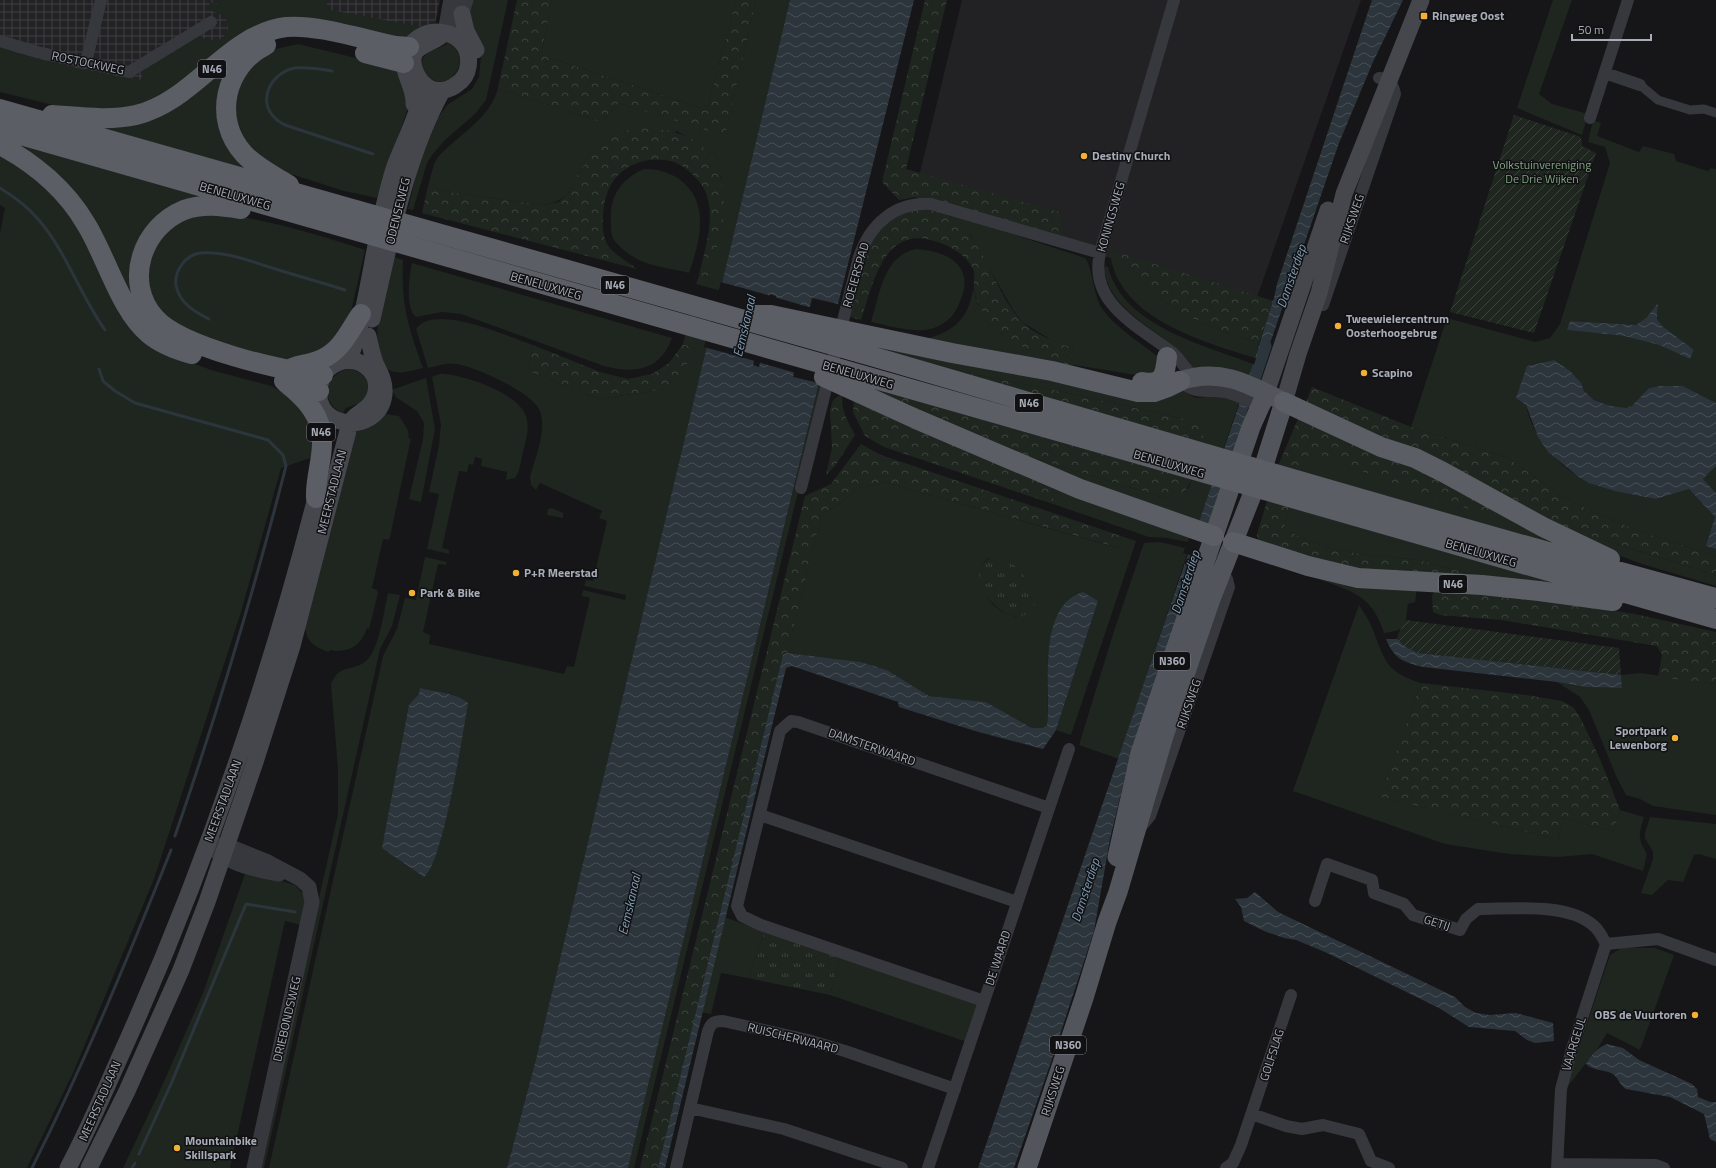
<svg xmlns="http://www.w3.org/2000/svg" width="1716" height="1168" viewBox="0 0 1716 1168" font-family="'Titillium Web',sans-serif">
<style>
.built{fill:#222225}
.industrial{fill:url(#industrial-grid)}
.grass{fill:#1e261f;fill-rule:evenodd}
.forest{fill:url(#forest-crowns)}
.park{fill:url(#park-tufts)}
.garden{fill:url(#garden-furrows)}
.water{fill:url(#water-waves);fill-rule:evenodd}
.pier{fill:#161618}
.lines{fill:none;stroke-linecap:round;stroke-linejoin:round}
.stream{stroke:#2c353c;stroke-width:3}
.canal{stroke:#2c353c;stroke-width:11}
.pedestrian{stroke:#37383d;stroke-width:9}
.minor{stroke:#37383d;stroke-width:12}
.tertiary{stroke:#37383d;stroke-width:15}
.secondary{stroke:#45474d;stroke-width:17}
.primary{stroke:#53555c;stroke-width:19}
.trunk{stroke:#5b5e65;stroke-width:20}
.poi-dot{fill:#f2b134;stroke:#111113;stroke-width:1.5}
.labels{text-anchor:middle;stroke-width:3;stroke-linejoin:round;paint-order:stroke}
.shield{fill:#111113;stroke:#7b7e86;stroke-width:1}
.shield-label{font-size:11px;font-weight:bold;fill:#a8adb8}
.poi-label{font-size:12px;font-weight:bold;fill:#a8adb8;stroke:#111113;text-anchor:start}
.street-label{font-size:12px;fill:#a8adb8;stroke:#111113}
.park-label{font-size:12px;fill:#7fa381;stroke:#111113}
.water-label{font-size:13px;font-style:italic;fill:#7f9bb3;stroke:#111113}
</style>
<defs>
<pattern id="industrial-grid" width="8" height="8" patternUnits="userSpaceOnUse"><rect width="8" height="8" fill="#222225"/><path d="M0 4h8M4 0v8" fill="none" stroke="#3f3f43"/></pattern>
<pattern id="forest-crowns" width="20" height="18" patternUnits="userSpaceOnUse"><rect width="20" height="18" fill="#1e261f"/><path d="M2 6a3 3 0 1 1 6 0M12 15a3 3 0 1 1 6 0" fill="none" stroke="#3c433d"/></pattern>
<pattern id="park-tufts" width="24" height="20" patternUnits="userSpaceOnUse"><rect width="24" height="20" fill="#1e261f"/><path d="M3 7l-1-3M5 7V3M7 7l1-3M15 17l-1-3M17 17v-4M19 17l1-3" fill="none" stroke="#3c433d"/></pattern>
<pattern id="garden-furrows" width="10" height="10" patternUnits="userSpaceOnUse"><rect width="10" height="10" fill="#1e261f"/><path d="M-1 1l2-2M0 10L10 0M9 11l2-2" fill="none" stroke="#3c433d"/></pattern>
<pattern id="water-waves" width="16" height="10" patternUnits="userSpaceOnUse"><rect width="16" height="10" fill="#2c353c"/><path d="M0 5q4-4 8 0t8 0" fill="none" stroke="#485056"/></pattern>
</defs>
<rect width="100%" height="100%" fill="#161618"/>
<path class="built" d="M962,0H1361L1255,303L914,197Z"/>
<path class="industrial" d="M0,0H440L434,29L307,14L178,82L0,76Z"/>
<path class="grass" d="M219,0H328L325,9L428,28L403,41L299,22L169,94L132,109H69L0,92V47C46,63 93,72 141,80L144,70L200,35L207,41L222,39L228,30L226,18L222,15L209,10L210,2L218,4Z
M473,0H508L486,100L475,114L445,140L432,155L427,163L413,210L408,209L419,163L438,118L447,105L472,89L479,77L481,56L468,19Z
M552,0H736L707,110L541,55Z
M756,0H790L721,291L696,284L699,275L708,277L724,213L721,177L689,138L677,131L580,170C570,191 569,200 544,205L455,193L428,186L434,164L438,157C459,134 490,119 498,88L601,122L619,103L725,135Z
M1553,0H1572L1539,94L1552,104L1588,114L1582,135L1517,108Z
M448,43C476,58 447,97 427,75C422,70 421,64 423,58C429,48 439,50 448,43Z
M298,44L393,67L398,71L409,105L377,198L344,191L291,174L280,170L248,148L234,112L240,77L271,50Z
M244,51L223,119L268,176L89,125L108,123Z
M1593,120L1601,123L1597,136L1639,152L1643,146L1674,154L1676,161L1708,171L1711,168L1716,169V403L1683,386L1649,388C1644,394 1638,402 1632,406C1621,413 1590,401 1584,391C1579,383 1578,379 1571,373C1566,368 1560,364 1554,360L1527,366C1527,378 1523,395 1526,406C1534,440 1559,467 1589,483L1656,499L1689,489L1715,517L1707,546L1716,549V556L1636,530L1595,513L1562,496L1508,458L1411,427L1447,318L1535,342L1550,338L1560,324L1610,163L1605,147L1588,142ZM1658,304L1657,319L1662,327L1694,350L1690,359L1659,345L1624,336L1567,330L1571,321L1636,325L1647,317Z
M0,136L215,198L164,215L135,307L100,238Z
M0,153L46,185L93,249L185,360L211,370L271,386L293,398L311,418L316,456L281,468L241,612L154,879L73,1073L27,1168H0V233L5,208L0,205Z
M644,169C657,169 669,172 679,179C711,202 700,241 689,273C674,269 655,267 641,261C632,257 620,248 614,240C611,235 611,228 611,222C609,197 621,179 644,169Z
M946,212L1085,258C1091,263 1094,294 1100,305C1109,323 1141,343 1157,356L1160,368L1148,377L921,340C951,333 968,322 973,289L977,303L1001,334L1070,366L1074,348L1053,341L1022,322L1013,310L971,236Z
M214,213C266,219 316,234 365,250L350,316L336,344L295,361L202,341L180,333L151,298L147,268L160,235L185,217Z
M1114,244L1113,251C1133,269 1149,291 1171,306C1196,322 1231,335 1259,343L1255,358C1210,344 1143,325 1119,281C1113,271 1111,259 1109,249L1110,245Z
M916,249C949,251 977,267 959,304C954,316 947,323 934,328C915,334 890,326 871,322C880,294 883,256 916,249Z
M394,257L403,260C401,305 408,326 423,368C408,371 397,377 384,367L377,339L378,323Z
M412,263L672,338C660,371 634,374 604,366L461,314L442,312L416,317C405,308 409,276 412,263Z
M1106,266L1108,267C1123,326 1204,345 1253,364L1248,379C1233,376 1202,375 1191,367C1184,362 1179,352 1173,346C1146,323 1108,306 1104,268Z
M692,304L716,310L535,1063L507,1168H269L383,656L397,629L405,598L416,600L425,557L447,562L446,565L438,564L423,632L430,635L429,644L564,674L567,666L574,667L590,598L582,596L583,590L625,600L626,595L584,586L586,580L593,581L607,521L599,518L602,511L540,483L536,490L531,485L530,477C535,458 547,431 540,411C534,393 474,366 456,364C447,362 437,366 428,368L416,329C434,302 509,337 533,345L528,371L599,399L665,389L696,349L683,344Z
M882,348L1183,390C1201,406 1207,392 1221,395C1227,397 1233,401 1239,403L1223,450L1203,444L1189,420L1073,394L977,375L881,350Z
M350,369C363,372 370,380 368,393L362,402L346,408L343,413C318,403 325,372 350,369Z
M439,374C461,373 519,393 526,416C530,428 526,440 523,452C521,460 520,472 515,478L506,480L507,472L481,466L482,459L475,457L473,465L469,464L467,472L459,471L442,548L449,550V554L427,549L439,494L429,492L439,445L441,425L432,377Z
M426,378L435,429L421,502L409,499L423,439L424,423L417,411L397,398L391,390Z
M819,383L824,385L634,1168H628Z
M385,414L399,416L408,430L409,439L411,438L390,537L389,540L383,539L372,588L377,590L378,593L369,629L367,628C362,645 348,654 330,650L329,652C316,648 306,642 305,626L355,435L360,428Z
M978,441L1165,498L1188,489L1192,479L1212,485L1198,525Z
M1313,452L1517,519L1581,552L1301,473C1303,463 1303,457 1313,452Z
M1716,466V493L1703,479Z
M884,482L1118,548L1121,536L1136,541L1071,735L1056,730L1098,601L1048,655L1047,725L1042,728H1032L986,702L929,696L887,670L861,662L787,653L822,513L837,505L859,488ZM995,557L1017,617C987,609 983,593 981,565L987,559Z
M1054,489L1185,536L1189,538L1188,542L1167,538L1149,537L1053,504Z
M1509,505L1616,544L1716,575V586L1642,564L1586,543Z
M1289,507L1581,590L1507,584L1418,560L1360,554L1330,548L1303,539L1284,528Z
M552,508L563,513V518L547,515L548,509Z
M1160,542L1185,548L1183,553L1187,554L1119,759L1079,745L1114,631L1144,543Z
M1312,576L1417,589L1415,602L1408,604C1405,625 1408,630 1384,633C1371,591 1348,592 1312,576Z
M388,593L400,595L392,626L380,649L264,1168H258L338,814V769L331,684C339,664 350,672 365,662C379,652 384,610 388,593Z
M1359,605C1364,613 1370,621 1373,630C1385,661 1386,672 1421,683L1381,797L1558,839L1564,818L1614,832L1620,810L1644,817C1639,834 1637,838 1647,854L1643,871L1592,854L1558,857L1509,854L1445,844L1293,791Z
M1640,673L1716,684V815L1653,806L1640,799L1626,795L1617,778L1589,710L1580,697L1557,682L1586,687L1622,688L1621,675Z
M1650,817L1716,824V859L1699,854L1694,855L1683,882L1668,880L1652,895L1641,893L1653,859V852L1645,838V833Z
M246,871L295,885L304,895L306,906L301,925L285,921L230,1168H123L162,1086L203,993Z
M721,916L765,931L748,978L721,973L711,1014L699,1012Z
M1621,948H1655L1674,955L1640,1050L1607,1033L1598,1048L1565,1090L1610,955Z
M840,956L980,1003L967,1042L830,995Z"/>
<path class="forest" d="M517,0H552L541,55L707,110L736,0H756L725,136L619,103L601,122L498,88Z
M925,0H947L906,169L1059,212L1065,242L933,199L916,197L899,200L882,182Z
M638,128C696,128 726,152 724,212C723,232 713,258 708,277L699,275C704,252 714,224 708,200C706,188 699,181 691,173C678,161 666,158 649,160C618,165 604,187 603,217C602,226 603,236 607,244C613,254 628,262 637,269L422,213L428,186L455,193L544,205L559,202L569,192L580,170L608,137L620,132Z
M933,208C984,225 989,287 1022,322C1035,335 1056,342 1074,348L1070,366C1048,355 1021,350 1002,334C991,326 974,302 974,289C973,283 975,277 974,271C969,258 955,249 943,244C885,219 874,280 861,320L850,317L871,240L882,227L900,210Z
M1113,251L1274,301L1259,343C1232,335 1195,322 1171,306C1149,291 1132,269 1113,251Z
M683,344L696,349L679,376L665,389L599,399L528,371L533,345L600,372L628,379L652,374L669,363Z
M881,350L977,375L1073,394L1189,420L1203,428V444Z
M869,387L1192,479L1184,494L1165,498L978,441Z
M1312,387L1411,427L1508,458L1562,496L1595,513L1636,530L1716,556V575L1578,532L1509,505L1306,403Z
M843,393C839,408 849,423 855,435L835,466L826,475L832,448L830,410L833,400Z
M854,398L969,452L1054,489L1053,504L884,447L865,436L853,412Z
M1300,414L1379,449L1517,519L1477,512L1393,483L1313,452C1304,457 1303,463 1301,473L1278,466Z
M861,444L881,455L1121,536L1119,548L884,482L859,488L837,505L822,513L660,1168H640L805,496L831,484Z
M1267,501L1289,507L1284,528L1303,539L1330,548L1360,554L1418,560L1507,584L1336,570L1258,542L1257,534Z
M1435,590L1562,602L1635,614L1716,632V684L1658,677L1662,655L1657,646L1501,620L1440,615L1433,612L1432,596Z
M1421,683L1526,695L1562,701L1573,707L1580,717L1600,759L1620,810L1614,832L1564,818L1558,839L1380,797Z"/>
<path class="park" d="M995,557C999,558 1004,558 1007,560C1023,569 1052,610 1021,616C994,621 958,564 995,557Z
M765,931L840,956L830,995L748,978Z"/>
<path class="garden" d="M1514,115L1581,137L1582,146L1596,153L1534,333L1450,312Z
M1406,620L1619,648L1621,675L1418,653L1403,646L1397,639C1398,631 1403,627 1406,620Z"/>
<path class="water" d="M790,0H914L838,304L812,298L793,377L819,383L628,1168H507L535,1063ZM770,294L776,296L759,367L753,365Z
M1372,0H1403L1373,62L1339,143L1264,361L1255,358L1274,298L1277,284Z
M1658,303L1657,319L1662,326L1694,350L1690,359L1659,345L1624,336L1567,330L1570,321L1636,325L1647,317Z
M1554,360L1570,371L1581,383L1584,391L1594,400L1610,406L1626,408L1632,406L1649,388L1661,386H1683L1716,403V466L1703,479L1716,493V549L1706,546L1715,517L1689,489L1656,499L1615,491L1589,483L1580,478L1548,452L1538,437L1526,405L1516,398L1527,366Z
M1253,364L1262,367L1127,769L1110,839L1094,931L1051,1062L1014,1168H978Z
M1083,592L1098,601L1056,730L1043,749L975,731L899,707L898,702L792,666L786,668L665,1168H658L783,655L787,653L861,662L887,670L929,696L986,702L1032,728H1042L1047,725C1051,688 1036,606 1083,592Z
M1386,639H1397L1404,646L1418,653L1621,675L1622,688L1586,687L1557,682L1423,667C1403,662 1394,659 1386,639Z
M420,688C435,692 457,693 468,703C463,733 443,863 424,877L382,848L409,705L419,694Z
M1255,892L1278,912L1455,997L1465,1007L1476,1013L1490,1015L1516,1013L1553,1023L1554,1041L1535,1043L1527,1040L1515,1031L1469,1027L1439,1008L1325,952L1296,940L1284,938L1264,931L1244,921L1241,907L1235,899L1247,898Z
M1607,1044L1623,1048L1639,1060L1692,1084L1697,1089L1698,1097L1710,1102H1716V1142L1710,1139L1704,1114L1670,1097L1626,1089C1619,1085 1618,1076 1611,1073C1602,1069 1593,1071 1586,1064C1592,1054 1597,1048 1607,1044Z"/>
<path class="pier" d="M721,282L771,296L755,361L704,347Z
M774,297L812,308L796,373L758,362Z
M1198,525L1207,528L1197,558L1187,554Z"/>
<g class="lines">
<path class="stream" d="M332,71C320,69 308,67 295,68C272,72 256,100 275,118C277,121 282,123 285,125L373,154
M0,188C13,196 28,207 38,219C66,251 80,295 105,330
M209,319C195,312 179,303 176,285C174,271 186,254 201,253C225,251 247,260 269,267C294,275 320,282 345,290
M99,369L103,381L115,391L135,403L268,440L283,455L286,466C254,591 217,714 175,836
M139,1154L171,1084L246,904L295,912
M32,1168C84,1064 128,958 171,850
M132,1168L135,1163"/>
<path class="canal" d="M1255,379L1266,346"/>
<path class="pedestrian" d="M1640,85L1658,100L1690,110L1704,109L1716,113"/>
<path class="minor" d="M1174,0L1100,253C1088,304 1140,327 1173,353C1181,360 1185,370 1194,376
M0,41L37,52L129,72L211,22
M86,62L101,0
M1605,73L1640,85
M1590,118L1628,0
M1323,305L1395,94C1393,84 1389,78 1379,78
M1178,377C1190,397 1210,388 1229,393C1239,396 1250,402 1260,406L1265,405
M801,488L859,257C870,224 895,202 931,204L1100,253
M760,815L1017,902
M1140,828L1150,816L1229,587L1227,579L1215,574
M1315,901L1327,864L1372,880L1374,893L1404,904L1413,915L1460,930L1466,919L1478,909C1511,909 1568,902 1594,926C1599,930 1603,938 1606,944
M1606,944L1658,939L1716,960
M984,1001L761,925L742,916L737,906L780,731L791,721L798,722L1049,808
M690,1108L784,1129L902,1168
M1252,1114L1286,1126L1302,1129L1323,1125L1359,1134L1371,1161L1389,1168
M1558,1164L1656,1165L1664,1168
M676,1168L708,1031C711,1023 714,1021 723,1021L808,1040L845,1051L955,1089
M928,1168L1069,749
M1226,1168L1233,1163L1241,1145L1291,995
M1557,1168L1561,1089L1572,1049L1606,944"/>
<path class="tertiary" d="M458,25L466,0
M444,33C448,22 448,11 451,0
M207,845H226L268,862L300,879L309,887L312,902L254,1168
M214,850C231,865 257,870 279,874"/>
<path class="secondary" d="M462,14L466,31L476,50
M414,104C415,87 402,73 405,60C412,18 475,26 468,67C467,74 463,80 457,84C450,90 440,92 431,89C423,85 418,79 415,71C405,43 433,46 444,33
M372,319C390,242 404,161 442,91
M349,360C371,300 374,231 394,169C401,148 425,103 422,83
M1266,393L1328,210
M1284,402L1298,354L1319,293L1344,194L1421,0
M68,1168C87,1132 103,1095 119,1059C203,874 269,683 319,486
M89,1168L127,1091L181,970L207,902L255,762L292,646L350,423C356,412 369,411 374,398C386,372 354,350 332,366C328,369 323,373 322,378C302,429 379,439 384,394C385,381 380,374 375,363C372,354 370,345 368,336"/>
<path class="primary" d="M1117,857L1140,753L1251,427L1266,393
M1027,1168L1084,998L1107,922L1118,892L1164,736L1211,599L1265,462L1284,402C1249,384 1219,367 1180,381"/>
<path class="trunk" d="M266,45C225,65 212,119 244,154C256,167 274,176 289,185
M365,53L404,63
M0,109C290,193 581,273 871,356C1153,438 1433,522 1716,598
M52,115C80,117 109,121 136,115C195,101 226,35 286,27C317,24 365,40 396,46L409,47
M0,129L1716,619
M0,145C34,163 66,190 86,224C106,256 120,310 149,334C161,344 177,350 192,354
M241,209C222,206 203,203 184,210C142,227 123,282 155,318C180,347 284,372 323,375
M754,315H771L952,353L1052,371L1138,392H1154L1168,387L1180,381
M292,368C302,364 313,364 322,359C342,350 349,331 361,314
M824,377L916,419L1080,489L1214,536
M284,381L319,391
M1142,382C1163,386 1165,375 1167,357
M286,383C305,398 323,416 322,443C322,462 315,479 316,498
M1284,402L1381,447L1415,458L1443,472L1543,527L1610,559
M1233,542L1308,566L1358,578L1482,585L1539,591L1613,601"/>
</g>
<g class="poi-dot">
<rect x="1420" y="12" width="8" height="8" rx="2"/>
<circle cx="1084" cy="156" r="4"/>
<circle cx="1338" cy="326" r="4"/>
<circle cx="1364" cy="373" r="4"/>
<circle cx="516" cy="573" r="4"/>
<circle cx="412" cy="593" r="4"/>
<circle cx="1675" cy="738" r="4"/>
<circle cx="1695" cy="1015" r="4"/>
<circle cx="177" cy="1148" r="4"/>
</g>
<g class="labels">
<g class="shield">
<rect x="198" y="60" width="28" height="18" rx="3"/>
<rect x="601" y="276" width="28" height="18" rx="3"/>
<rect x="1015" y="394" width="28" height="18" rx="3"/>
<rect x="307" y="423" width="28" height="18" rx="3"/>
<rect x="1439" y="575" width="28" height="18" rx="3"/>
<rect x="1154" y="652" width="36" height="18" rx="3"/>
<rect x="1050" y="1036" width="36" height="18" rx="3"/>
</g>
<g class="shield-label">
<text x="212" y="73">N46</text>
<text x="615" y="289">N46</text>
<text x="1029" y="407">N46</text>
<text x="321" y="436">N46</text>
<text x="1453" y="588">N46</text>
<text x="1172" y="665">N360</text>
<text x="1068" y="1049">N360</text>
</g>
<g class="poi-label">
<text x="1432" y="20">Ringweg Oost</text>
<text x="1092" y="160">Destiny Church</text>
<text x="1346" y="323">Tweewielercentrum<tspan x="1346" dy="14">Oosterhoogebrug</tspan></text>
<text x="1372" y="377">Scapino</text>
<text x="524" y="577">P+R Meerstad</text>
<text x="420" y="597">Park &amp; Bike</text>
<text x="1667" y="735" text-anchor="end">Sportpark<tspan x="1667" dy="14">Lewenborg</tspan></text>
<text x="1687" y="1019" text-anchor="end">OBS de Vuurtoren</text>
<text x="185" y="1145">Mountainbike<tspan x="185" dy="14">Skillspark</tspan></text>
</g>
<g class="street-label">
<text transform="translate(88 63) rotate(12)" y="4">ROSTOCKWEG</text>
<text transform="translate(235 196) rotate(16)" y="4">BENELUXWEG</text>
<text transform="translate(398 211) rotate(-76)" y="4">ODENSEWEG</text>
<text transform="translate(1111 217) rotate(-74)" y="4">KONINGSWEG</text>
<text transform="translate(1352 219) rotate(-71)" y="4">RIJKSWEG</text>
<text transform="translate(856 275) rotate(-74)" y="4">ROEIERSPAD</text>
<text transform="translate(546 286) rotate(16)" y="4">BENELUXWEG</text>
<text transform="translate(858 375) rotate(16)" y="4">BENELUXWEG</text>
<text transform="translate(1169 464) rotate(16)" y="4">BENELUXWEG</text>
<text transform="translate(332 492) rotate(-76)" y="4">MEERSTADLAAN</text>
<text transform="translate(1481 553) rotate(16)" y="4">BENELUXWEG</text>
<text transform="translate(1189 704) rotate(-71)" y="4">RIJKSWEG</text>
<text transform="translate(872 747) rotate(19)" y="4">DAMSTERWAARD</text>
<text transform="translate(223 801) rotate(-70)" y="4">MEERSTADLAAN</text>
<text transform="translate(1437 923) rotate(18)" y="4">GETIJ</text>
<text transform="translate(998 958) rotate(-72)" y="4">DE WAARD</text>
<text transform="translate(287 1019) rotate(-77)" y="4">DRIEBONDSWEG</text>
<text transform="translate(793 1038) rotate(14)" y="4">RUISCHERWAARD</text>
<text transform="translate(1574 1044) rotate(-73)" y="4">VAARGEUL</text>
<text transform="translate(1272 1055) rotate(-72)" y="4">GOLFSLAG</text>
<text transform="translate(1053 1091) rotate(-72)" y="4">RIJKSWEG</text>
<text transform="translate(100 1101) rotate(-66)" y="4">MEERSTADLAAN</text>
</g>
<g class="park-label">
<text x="1542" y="169">Volkstuinvereniging<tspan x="1542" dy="14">De Drie Wijken</tspan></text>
</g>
<g class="water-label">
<text transform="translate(1291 276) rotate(-71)" y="5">Damsterdiep</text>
<text transform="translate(744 326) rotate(-77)" y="5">Eemskanaal</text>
<text transform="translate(1185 582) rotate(-72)" y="5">Damsterdiep</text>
<text transform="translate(1085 890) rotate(-72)" y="5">Damsterdiep</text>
<text transform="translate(629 904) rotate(-77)" y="5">Eemskanaal</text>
</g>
</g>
<path d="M1572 34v6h79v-6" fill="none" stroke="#a8adb8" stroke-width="2"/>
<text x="1578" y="34" font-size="12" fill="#a8adb8" stroke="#111113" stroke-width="3" paint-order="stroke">50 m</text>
</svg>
